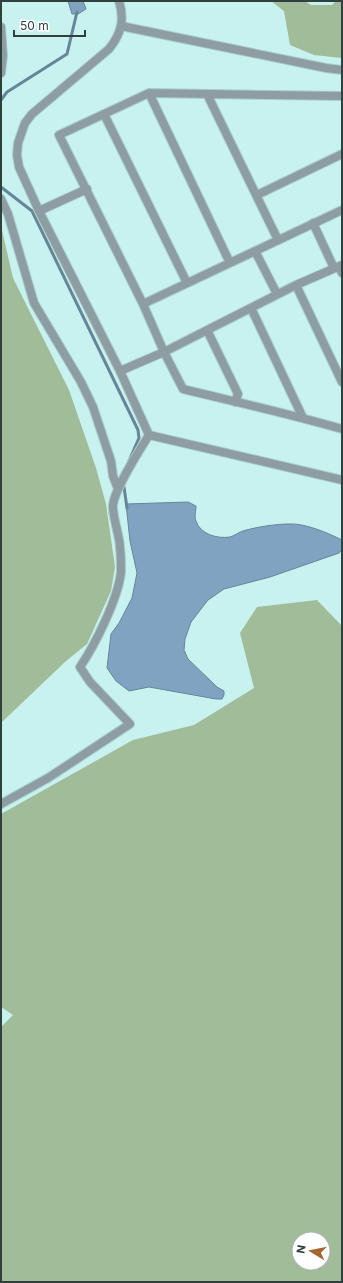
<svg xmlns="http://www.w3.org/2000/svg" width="343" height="1283" viewBox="0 0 343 1283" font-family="Inter,sans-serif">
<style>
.forest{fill:#a0bc98;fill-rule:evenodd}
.water{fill:#7fa3c0;stroke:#678599}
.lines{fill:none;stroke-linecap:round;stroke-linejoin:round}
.stream{stroke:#678599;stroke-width:3}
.minor-casing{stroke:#a9cecc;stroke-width:10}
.tertiary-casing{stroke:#a9cecc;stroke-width:10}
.minor{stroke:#8d9da2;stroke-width:8}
.tertiary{stroke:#8d9da2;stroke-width:8}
</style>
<rect width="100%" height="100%" fill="#c8f2ef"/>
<path class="forest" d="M271,1H305L311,5H332L336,1H342V58L314,55L290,45L284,11Z
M1,226L13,278L69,390L96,468L106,504L115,567L111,591L87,644L66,661L1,723Z
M317,600L342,626V1282H1V1027L13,1015L1,1007V814L133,740L194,725L254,688L240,633L257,607ZM299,1239H323V1263H299Z"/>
<path class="water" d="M68,1H83L86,9L78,14H72Z
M188,502L196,506C196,511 194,517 196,521C200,534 217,539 230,537C234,536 239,532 243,531C256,527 276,524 289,524C305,523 328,533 342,540V550L339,553L270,577L224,589L208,600L191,622L185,639L184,650L188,659L217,687L224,691V695L222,699H216L149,687L129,691L116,681L107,668L111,634L119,623L132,598L137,573L130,541L126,504Z"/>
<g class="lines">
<path class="stream" d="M1,100L7,92L67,54L77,12
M1,187L32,211L138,430L139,438L128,463
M124,487L127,508"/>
<g class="minor-casing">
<path id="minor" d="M1,27L3,56L1,73
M149,93L230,263
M207,94L278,240
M342,96L149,93L59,135L143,304L164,352L183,389C236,402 290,414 342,429
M104,114L187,283
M257,195L342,154
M1,199L8,214L34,303L81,382L93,407L111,461L113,476L118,489
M39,211L87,189
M313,223L334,268
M255,251L277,294
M296,285L342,382
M143,304L342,210
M251,308L303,418
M207,330L238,394L235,402
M120,371L164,352L296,285L342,265
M1,804L48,778L130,724L90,682L80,667C95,645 118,599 121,572C121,564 121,555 120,548C120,536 112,516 113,505C115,488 139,451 149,435"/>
</g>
<g class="tertiary-casing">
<path id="tertiary" d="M119,1C125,20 121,34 109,49L32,114L25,123L18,143L17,155L19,167L39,211L120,371L149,435L342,480
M121,26L326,68L342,70
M339,267L342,273"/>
</g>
<use href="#minor" class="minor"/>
<use href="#tertiary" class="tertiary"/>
</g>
<rect width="343" height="1283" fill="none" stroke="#2f403f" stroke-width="4"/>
<g transform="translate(311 1251) rotate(280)"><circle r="19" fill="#ffffff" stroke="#acb3b2"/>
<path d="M0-3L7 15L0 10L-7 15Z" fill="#a4662c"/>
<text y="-6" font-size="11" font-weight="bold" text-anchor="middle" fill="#2f403f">N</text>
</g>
<path d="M14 30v6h71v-6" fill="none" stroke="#2f403f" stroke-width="2"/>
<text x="20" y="30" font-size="12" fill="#2f403f" stroke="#ffffff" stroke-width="3" paint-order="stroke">50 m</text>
</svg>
